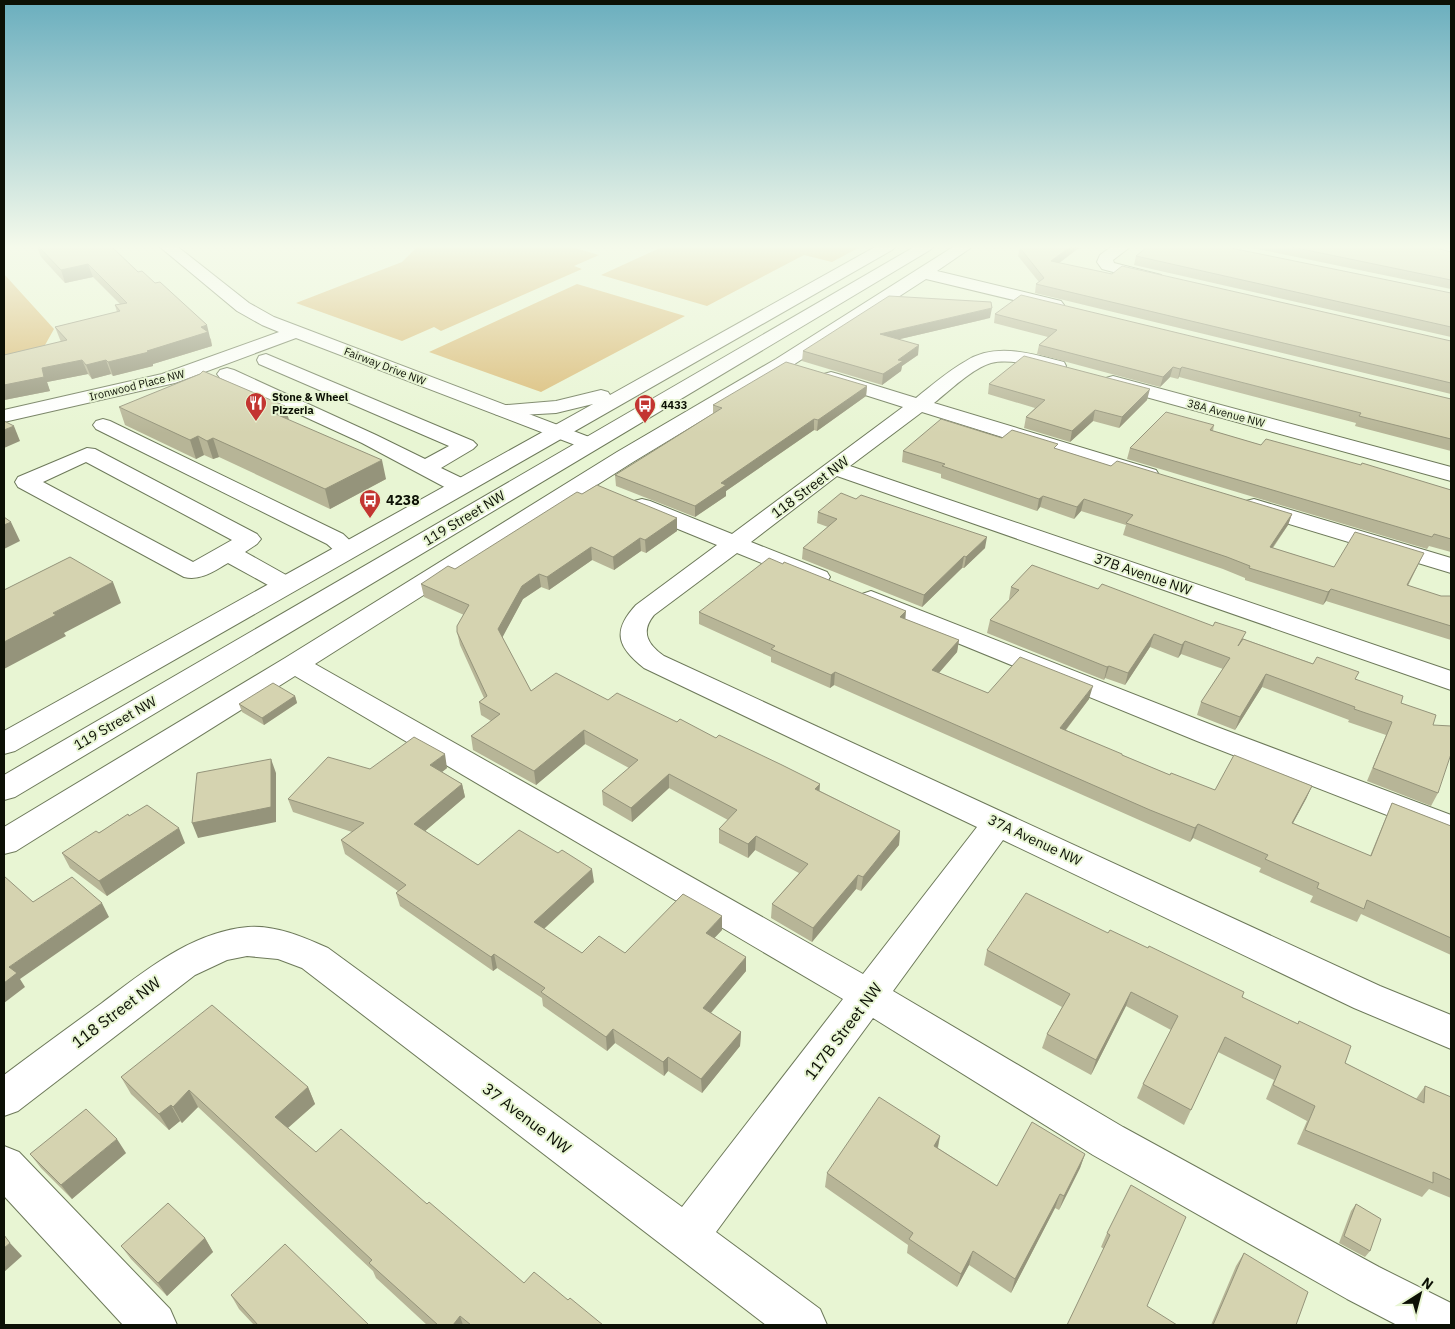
<svg xmlns="http://www.w3.org/2000/svg" width="1455" height="1329" viewBox="0 0 1455 1329" font-family="'IBM Plex Sans',sans-serif">
<style>
.green{fill:#d9b972}
.lines{fill:none;stroke-linecap:round;stroke-linejoin:round}
.minor-casing{stroke:#6d795a;stroke-width:2}
.major-casing{stroke:#6d795a;stroke-width:2}
.minor{fill:#fff;fill-rule:evenodd}
.major{fill:#fff;fill-rule:evenodd}
.wall{fill:#b7b597}
.shaded-wall{fill:#95947b}
.building{fill:#d5d3b0;stroke:#95947b}
.labels{text-anchor:middle;stroke-width:4;stroke-linejoin:round;paint-order:stroke}
.far-street-label{font-size:11px;fill:#0c1005;stroke:#e8f5d3}
.far-poi-label{font-size:11px;font-weight:bold;fill:#0c1005;stroke:#e8f5d3;text-anchor:start}
.street-label{font-size:14px;fill:#0c1005;stroke:#e8f5d3}
.poi-label{font-size:14px;font-weight:bold;fill:#0c1005;stroke:#e8f5d3;text-anchor:start}
.near-street-label{font-size:16px;fill:#0c1005;stroke:#e8f5d3}
</style>
<rect width="100%" height="100%" fill="#e8f5d3"/>
<path class="green" d="M417,247H572L599,255L574,266L582,269L441,331L434,327L402,341L296,303L402,262Z
M662,247H860L832,262L804,255L707,306L601,275Z
M4,274L54,329L40,354L4,361Z
M577,284L685,316L541,392L429,352Z"/>
<g class="lines">
<g class="minor-casing">
<path id="minor" d="M160,247H178L249,303L274,317L597,440L601,444L597,448L590,450L583,448L296,338L175,383L4,422V410L162,374L279,332L262,325L237,311Z
M953,247H972L937,271L1061,301L1064,305L1061,309L1055,310L926,279L790,367L633,462L315,664L863,974L977,827L644,668C617,647 612,631 636,605L717,545L634,511L631,506L634,501L642,499L650,501L732,534L903,407L824,382L821,378L824,374L831,372L838,374L916,398C932,385 948,371 966,361C996,342 1032,354 1064,362L1066,366L1064,370L1057,372C1037,367 1013,358 991,363C973,368 949,391 934,403L1156,470L1159,475L1156,480L1148,482L1140,480L922,412L850,466L1451,671V690L837,476L751,542L827,572L830,577L827,582L818,584L809,582L737,553L654,615C640,632 648,645 664,656L1380,986L1451,1015V1049L1354,1008L1003,840L893,991L1123,1127L1379,1267L1451,1303V1325H1397L1347,1299L1093,1155L873,1018L716,1232L820,1309L827,1325H766L302,968L278,959L247,956L227,960L195,975L18,1111L4,1116V1075C36,1051 69,1027 102,1003C145,971 191,932 248,927C276,925 303,937 328,948L682,1207L843,999L295,676L16,851L4,854V827L285,658L617,452L776,359Z
M1111,247H1130L1113,260L1114,263L1161,275L1163,278L1161,281L1155,283L1102,269L1097,262L1100,255Z
M266,354L473,441L477,445L473,449L441,468L468,481L471,486L468,491L460,493L452,491L362,443L220,378L217,374L220,370L227,368L234,370L376,435L425,459L449,446L259,364L257,360L259,356Z
M1113,376L1451,467V481L1106,386L1103,382L1106,378Z
M103,419L110,421L343,534L360,550L357,555C343,559 337,553 327,544L96,429L93,425L96,421Z
M87,448L95,449L257,534L261,539L257,544L245,552L295,580L299,585L295,590L286,593L277,590L228,563C214,571 201,581 184,577L18,487L15,482L18,477ZM86,462L232,540L193,562L43,482Z
M1254,499L1451,558V573L1246,511L1243,506L1246,501Z
M871,591L1217,727L1451,815V840L1197,741L862,604L858,599L862,594Z
M4,1146L19,1152L170,1309L177,1325H123L4,1196Z"/>
</g>
<g class="major-casing">
<path id="major" d="M875,247H895L892,250L15,751L4,754V731L593,404L556,413L502,416L495,414L492,410L495,406L556,401L601,390L608,392L610,395Z
M914,247H933L930,250L15,797L4,800V775Z"/>
</g>
<use href="#minor" class="minor"/>
<use href="#major" class="major"/>
</g>
<path class="wall" d="M37,247H112L211,339L212,346L153,364V366L113,376L111,374L92,379L88,374L47,382L50,391L4,400V355L61,342L55,327L117,312L115,305L120,304L93,277L65,283L41,257Z
M1021,247H1080L1059,263L1112,274L1451,341V394L1035,293L1036,284L1039,282L1018,256L1020,248Z
M1248,247H1432L1451,252V289Z
M1136,256L1451,293V337L1134,265Z
M995,314L1451,399V451L1355,426L1356,423L1179,377L1178,379L1170,377L1160,387L1037,354L1039,345L1048,337L994,323Z
M990,318L900,339L918,355L902,366L901,371L882,385L802,361L803,351Z
M989,384L1147,400L1119,428L1093,421L1070,442L1024,428L1026,417L1035,408L988,394Z
M867,386L866,396L817,431L814,430L726,491V496L695,517L616,486L615,475L713,414V405Z
M285,406L289,420L386,479L330,509L219,457L213,459L204,455L196,459L125,425L119,407Z
M1214,425L1213,431L1261,445L1361,465L1451,490V552L1429,546L1427,549L1127,459L1130,448Z
M1057,449L1111,466L1292,514L1288,525L1273,548L1334,567L1418,565L1408,586L1441,596H1451V640L1326,601L1323,605L1245,580V578L1223,569L1123,535L1126,525L1081,511L1074,519L1040,507L1037,511L941,478V474L902,462L903,451Z
M582,494L677,518V531L646,553L641,551L614,570L592,560L549,590L541,587L523,599L502,637L531,691L608,700L820,791L900,831L899,845L861,891L856,889L812,942L771,918L772,904L799,873L755,850L748,858L719,843V829L728,820L669,788L632,822L603,805L602,791L629,768L585,744L536,785L473,750L471,736L491,721L481,715L479,702L484,698L460,645L457,632L464,615L424,597L421,584L455,569Z
M818,512L985,548L964,568H962L922,607L802,559L803,548L828,527L817,523Z
M1011,587L1098,589L1244,639L1356,679L1401,703L1433,725L1438,793L1431,806L1367,781L1386,735L1348,722L1349,720L1262,687L1235,730L1197,715L1201,702L1223,669L1181,654L1178,658L1150,647L1125,685L1105,678L1104,680L987,633L990,620L1010,599H1009Z
M699,612L905,619L959,640L957,652L939,673L988,693L1089,699L1066,730L1122,755L1170,775L1215,790L1312,786L1306,799L1293,823L1370,856L1386,817L1392,803L1451,826V955L1361,914L1357,922L1310,902L1313,896L1259,872L1261,868L1193,838L1190,842L1146,823L834,685L830,688L771,662V657L699,624Z
M295,696L297,703L264,725L242,712L239,704Z
M447,768L442,772L462,784L465,797L425,831L478,865L594,882L544,929L582,953H625L722,930L714,938L746,971L711,1013L741,1032L740,1046L702,1093L668,1071L664,1076L615,1043L607,1051L543,1006L542,998L497,968L493,971L400,906L396,893L398,891L345,854L341,840L352,832L293,812L288,799L370,769Z
M129,816L185,843L107,896L70,868L62,853Z
M1108,933L1242,997L1345,1063L1416,1099L1425,1086L1451,1097V1198L1429,1189L1422,1197L1297,1144L1307,1121L1266,1099L1274,1080L1218,1052L1184,1125L1137,1098L1143,1084L1171,1030L1126,1006L1091,1075L1042,1048L1047,1034L1062,1007L984,965L987,950Z
M121,1077L308,1087L315,1104L288,1128L316,1152L427,1204L524,1283L568,1300L603,1325H427L376,1278L373,1271L198,1107L182,1123L180,1121L169,1130L131,1094Z
M940,1136L938,1148L997,1186L1085,1154L1080,1168L1059,1210L1055,1208L1011,1293L969,1265L957,1287L907,1253L908,1245L825,1187L827,1173Z
M126,1153L72,1199L41,1168L30,1154Z
M1356,1204L1370,1251L1365,1257L1339,1243L1351,1211Z
M1186,1217L1067,1325L1104,1249L1101,1247L1107,1233Z
M205,1238L213,1252L167,1296L131,1259L121,1246Z
M1244,1253L1296,1325H1211L1236,1266Z
M231,1295L369,1325H254L239,1309Z"/>
<path class="shaded-wall" d="M1070,247H1080L1050,270L1051,261Z
M88,264L93,277L65,283L61,270Z
M992,308L990,318L879,344L880,334Z
M207,325L212,346L153,364V366L113,376L108,362L147,351L201,327Z
M919,345L918,355L902,366L901,371L882,385L883,374L898,360Z
M82,360L88,374L47,382L50,391L4,400V385L42,368Z
M106,360L111,374L92,379L86,365Z
M1173,367L1170,377L1160,387L1163,377Z
M1182,367L1179,377L1178,379L1180,369Z
M867,386L866,396L817,431L818,420Z
M1150,389L1147,400L1119,428L1122,417Z
M285,406L290,424L271,412Z
M1095,410L1093,421L1070,442L1072,431Z
M814,419V430L726,491V496L695,517V506L721,483Z
M14,426L20,441L4,448V430Z
M198,436L204,455L196,459L190,440Z
M213,438L219,457L213,459L207,441Z
M382,460L386,479L330,509L325,489Z
M1043,496L1040,507L1037,511L1039,499Z
M1084,499L1081,511L1074,519L1077,507Z
M1292,514L1288,525L1265,558L1270,547Z
M677,518V531L646,553L645,540Z
M11,522L20,541L4,549V525Z
M987,537L985,548L964,568L966,557Z
M640,538L641,551L614,570L613,557Z
M591,547L592,560L549,590L547,577Z
M1424,553L1418,565L1401,598L1407,585Z
M964,556L962,568L922,607L924,595Z
M539,574L541,587L523,599L500,642L498,629L522,586Z
M113,582L121,603L64,633L66,636L4,669V642L53,613Z
M1331,589L1326,601L1323,605L1328,592Z
M906,611L905,624L900,617Z
M1154,634L1150,647L1125,685L1128,673Z
M959,640L957,652L930,683L932,670Z
M1185,641L1181,654L1178,658L1182,645Z
M1109,666L1105,678L1104,680L1107,667Z
M835,672L834,685L830,688L831,675Z
M1266,674L1262,687L1235,730L1240,717Z
M1093,686L1089,699L1057,741L1060,728Z
M295,696L297,703L264,725L262,718Z
M584,730L585,744L536,785L534,771Z
M445,754L447,768L433,779L430,765Z
M271,759L276,773V822L198,838L192,823Z
M669,774V788L632,822L631,808Z
M462,784L465,797L417,838L414,824Z
M820,784L819,798L815,789Z
M1312,786L1306,799L1286,836L1292,823Z
M1198,824L1193,838L1190,842L1195,828Z
M179,828L185,843L107,896L99,881Z
M900,831L899,845L861,891L863,877Z
M756,836L755,850L748,858V844Z
M592,869L594,882L536,936L534,922Z
M858,875L856,889L812,942L813,928Z
M102,903L109,917L20,979L25,987L4,1003V983L9,967Z
M722,916V930L706,947V933Z
M494,954L497,968L493,971L491,957Z
M746,957V971L703,1022V1008Z
M1131,992L1126,1006L1091,1075L1096,1060Z
M613,1029L615,1043L607,1051L606,1037Z
M741,1032L740,1046L702,1093L701,1079Z
M668,1057V1071L664,1076L663,1062Z
M308,1087L315,1104L282,1133L275,1117Z
M189,1090L198,1107L182,1123L173,1107Z
M171,1105L180,1121L169,1130L159,1114Z
M940,1136L937,1150L934,1146Z
M117,1139L126,1153L72,1199L61,1185Z
M1085,1154L1080,1168L1059,1210L1064,1196Z
M1060,1194L1055,1208L1011,1293L1015,1279Z
M205,1238L213,1252L167,1296L158,1283Z
M10,1243L22,1256L4,1272V1248Z
M973,1251L969,1265L957,1287L961,1274Z
M460,1316L463,1325H453Z"/>
<path class="building" d="M39,247H112L138,272L142,271L155,283L160,282L207,325L201,327L208,332L147,351L149,352L108,362L106,360L86,365L82,360L42,368L44,377L4,385V355L67,340L55,327L120,311L115,305L127,303L88,264L61,270Z
M1021,247H1070L1051,261L1112,274L1122,266L1451,341V383L1036,284L1044,278L1020,248Z
M1147,247H1226L1451,293V327L1136,256Z
M1292,247H1432L1451,252V280Z
M1021,295L1451,399V439L1359,416L1361,413L1182,367L1180,369L1173,367L1163,377L1039,345L1057,330L995,314Z
M889,296L991,302L992,308L880,334L919,345L898,360L903,361L883,374L803,351Z
M1024,356L1150,389L1122,417L1095,410L1072,431L1026,417L1045,400L989,384Z
M786,362L867,386L818,420L814,419L721,483L726,485L695,506L615,475L722,408L713,405Z
M203,371L285,406L271,412L382,460L325,489L213,438L207,441L198,436L190,440L119,407L200,374Z
M1166,412L1214,425L1210,430L1261,445L1266,439L1361,465L1362,463L1451,490V539L1434,534L1432,537L1130,448Z
M941,419L1002,438L1012,430L1058,444L1054,448L1111,466L1117,461L1292,514L1270,547L1334,567L1355,532L1424,553L1407,585L1441,596H1451V626L1331,589L1328,592L1249,568L1250,566L1227,557L1126,523L1133,515L1084,499L1077,507L1043,496L1039,499L942,466L945,464L903,451Z
M4,421L14,426L4,430Z
M597,485L677,518L645,540L640,538L613,557L591,547L547,577L539,574L522,586L498,629L531,691L556,673L608,700L617,693L677,722L680,719L716,738L719,735L782,765L820,784L815,789L900,831L863,877L858,875L813,928L772,904L808,864L756,836L748,844L719,829L737,810L669,774L631,808L602,791L638,760L584,730L534,771L471,736L500,714L479,702L487,696L457,632V626L469,605L421,584L448,566L455,569L577,492L582,494Z
M841,493L856,499L861,495L987,537L966,557L964,556L924,595L803,548L837,519L818,512Z
M4,517L11,522L4,525Z
M70,557L113,582L53,613L56,615L4,642V590Z
M769,558L783,564L784,562L906,611L900,617L959,640L932,670L988,693L1020,657L1093,686L1060,728L1122,754V755L1170,775L1171,773L1215,790L1234,755L1312,786L1292,823L1371,856L1392,803L1451,826V938L1367,900L1364,909L1317,888L1319,883L1265,859L1268,855L1198,824L1195,828L1150,810L835,672L831,675L771,649L775,646L699,612Z
M1032,565L1098,589L1102,584L1213,626L1215,622L1246,632L1238,646L1243,639L1313,664L1317,657L1359,672L1355,679L1403,696L1401,703L1436,715L1433,725L1451,726V754L1438,793L1373,768L1392,722L1354,709L1355,707L1266,674L1240,717L1201,702L1230,658L1185,641L1182,645L1154,634L1128,673L1109,666L1107,667L990,620L1019,590L1011,587Z
M273,683L295,696L262,718L239,704Z
M414,737L445,754L430,765L462,784L414,824L478,865L519,830L558,853L562,850L592,869L534,922L582,953L599,936L625,953L683,894L722,916L706,933L746,957L703,1008L741,1032L701,1079L668,1057L663,1062L613,1029L606,1037L541,992L545,988L494,954L491,957L396,893L406,885L341,840L364,823L288,799L328,757L370,769Z
M271,759V807L192,823L197,773Z
M147,805L179,828L99,881L62,853L96,831L99,833L128,814L129,816Z
M4,876L33,902L72,877L102,903L9,967L17,973L4,983Z
M1026,893L1108,933L1110,930L1148,948L1149,946L1244,992L1242,997L1298,1024L1299,1021L1351,1046L1345,1063L1424,1103L1425,1086L1451,1097V1180L1433,1172V1183L1305,1130L1315,1106L1273,1085L1281,1066L1225,1037L1191,1110L1143,1084L1178,1016L1131,992L1096,1060L1047,1034L1070,994L987,950Z
M212,1005L308,1087L275,1117L316,1152L341,1129L427,1204L429,1202L524,1283L534,1272L568,1300L570,1298L603,1325H471L460,1316L453,1325H438L369,1263L372,1260L189,1090L173,1107L171,1105L159,1114L121,1077Z
M879,1097L940,1136L934,1146L997,1186L1032,1122L1085,1154L1064,1196L1060,1194L1015,1279L973,1251L961,1274L909,1239L913,1233L827,1173Z
M86,1109L117,1139L61,1185L30,1154Z
M1131,1185L1186,1217L1147,1306L1177,1325H1067L1110,1235L1107,1233Z
M168,1203L205,1238L158,1283L121,1246Z
M1356,1204L1381,1219L1370,1251L1344,1236Z
M4,1235L10,1243L4,1248Z
M285,1244L369,1325H258L231,1295Z
M1244,1253L1308,1292L1296,1325H1213Z"/>
<linearGradient id="sky" x2="0" y2="1"><stop stop-color="#6aaebe"/><stop offset="0.57" stop-color="#f5faeb"/><stop offset="1" stop-color="#f5faeb" stop-opacity="0"/></linearGradient>
<rect width="1455" height="433" fill="url(#sky)"/>
<defs>
<g id="restaurant-pin" transform="scale(1.125)"><path d="M0 17L-7.5 6A9.5 9.5 0 1 1 7.5 6Z" fill="#c33531" stroke="#e8f5d3"/><path d="M-5-6h1v4h1v-4h1v4h1v-4h1v5L-1.5 .5V6h-2V.5L-5-1ZM5-6V6H3V1.5H1.5Q1.5-4 5-6Z" fill="#fff"/></g>
<g id="bus-pin" transform="scale(1.125)"><path d="M0 17L-7.5 6A9.5 9.5 0 1 1 7.5 6Z" fill="#c33531" stroke="#e8f5d3"/><path d="M-5-6H5V4H4V6H2V4H-2V6H-4V4H-5ZM-3.5-4V0h7V-4ZM-3.5 1.2v1.5H-2V1.2ZM2 1.2v1.5H3.5V1.2Z" fill="#fff"/></g>
</defs>
<g fill-rule="evenodd">
<use href="#restaurant-pin" x="256" y="403"/>
<use href="#bus-pin" x="645" y="405"/>
<use href="#bus-pin" x="370" y="500"/>
</g>
<g class="labels">
<g class="far-street-label">
<text transform="translate(385 366) rotate(21)" y="4">Fairway Drive NW</text>
<text transform="translate(137 385) rotate(-14)" y="4">Ironwood Place NW</text>
<text transform="translate(1226 413) rotate(15)" y="4">38A Avenue NW</text>
</g>
<g class="far-poi-label">
<text x="272" y="401">Stone &amp; Wheel<tspan x="272" dy="13">Pizzeria</tspan></text>
<text x="661" y="409">4433</text>
</g>
<g class="street-label">
<text transform="translate(810 487) rotate(-37)" y="5">118 Street NW</text>
<text transform="translate(464 518) rotate(-31)" y="5">119 Street NW</text>
<text transform="translate(1143 574) rotate(19)" y="5">37B Avenue NW</text>
<text transform="translate(115 723) rotate(-30)" y="5">119 Street NW</text>
<text transform="translate(1035 840) rotate(25)" y="5">37A Avenue NW</text>
</g>
<g class="poi-label">
<text x="386" y="505">4238</text>
</g>
<g class="near-street-label">
<text transform="translate(116 1012) rotate(-37)" y="6">118 Street NW</text>
<text transform="translate(843 1031) rotate(-53)" y="6">117B Street NW</text>
<text transform="translate(527 1118) rotate(37)" y="6">37 Avenue NW</text>
</g>
</g>
<rect width="1455" height="1329" fill="none" stroke="#0c1005" stroke-width="10"/>
<g transform="translate(1420 1294) rotate(36)" stroke="#e8f5d3" stroke-width="4" paint-order="stroke">
<path d="M0-4L9 19L0 12L-9 19Z" fill="#0c1005"/>
<text y="-8" font-size="14" font-weight="bold" text-anchor="middle" fill="#0c1005">N</text>
</g>
</svg>
